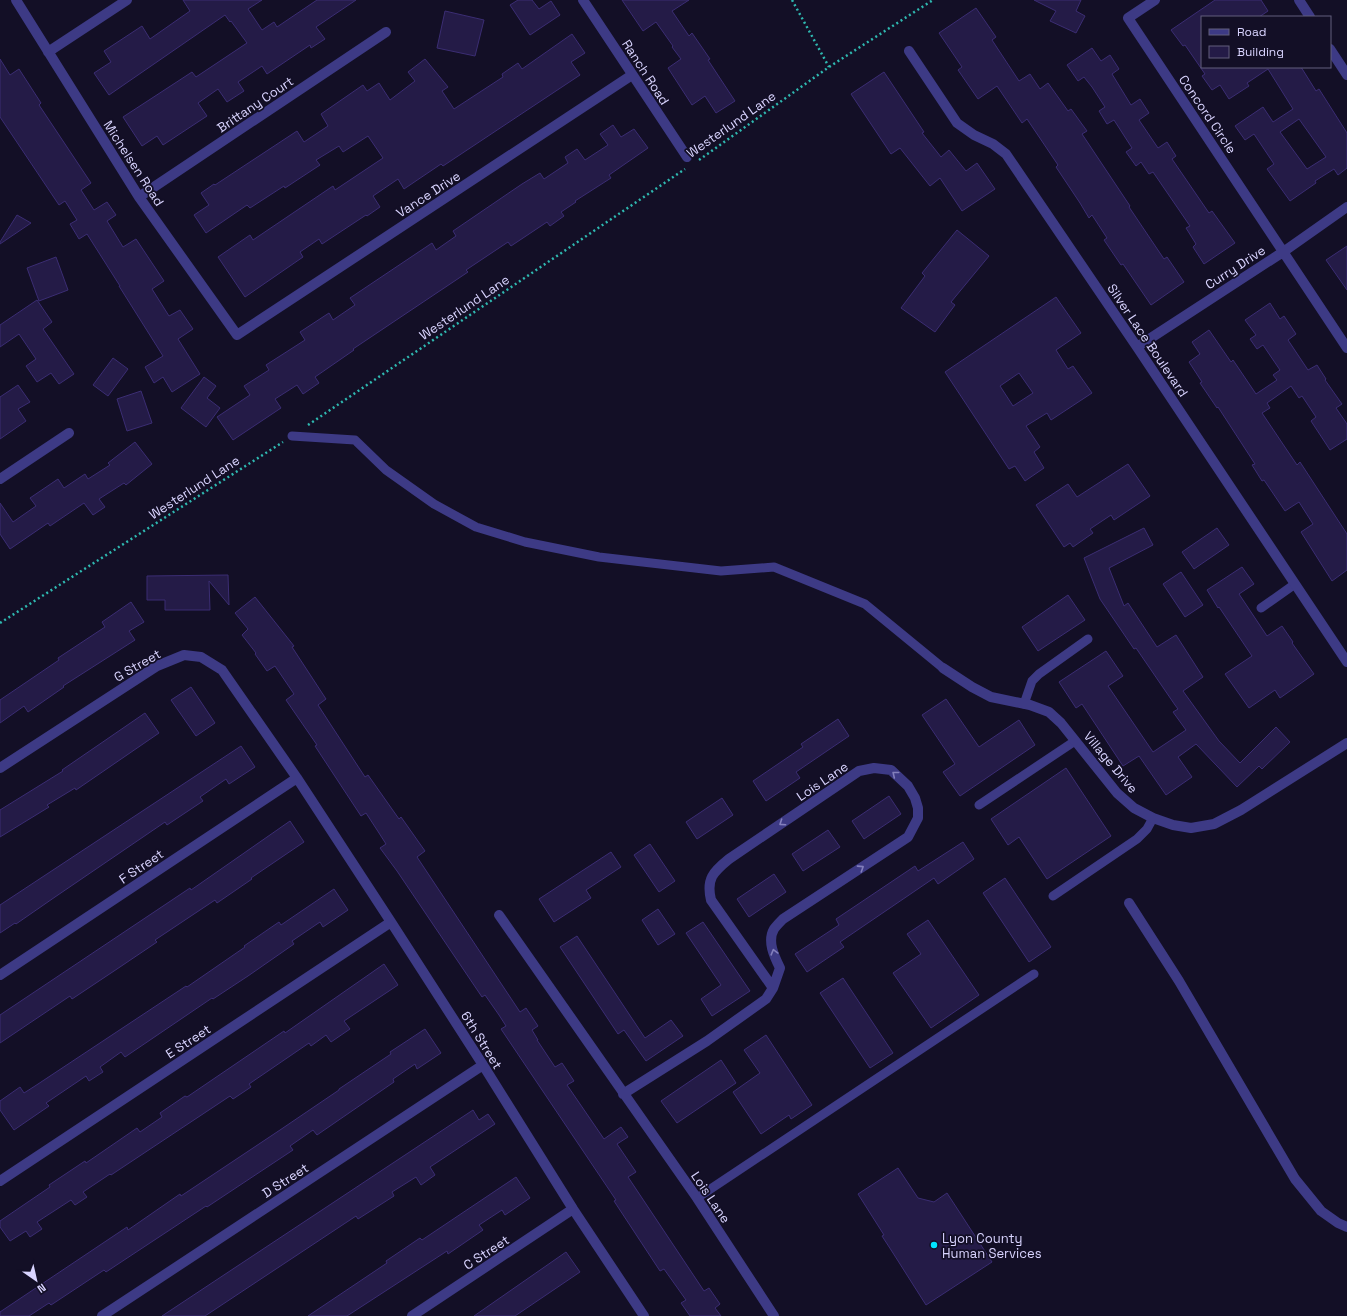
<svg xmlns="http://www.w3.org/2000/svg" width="1347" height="1316" viewBox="0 0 1347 1316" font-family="'Space Grotesk',sans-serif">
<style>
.building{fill:#241b47;stroke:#3b2d73;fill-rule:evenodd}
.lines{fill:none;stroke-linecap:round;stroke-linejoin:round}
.path{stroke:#2fb8b0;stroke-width:2.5;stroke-dasharray:2 3;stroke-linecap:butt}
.lane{stroke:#3d3a85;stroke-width:9}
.street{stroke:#3d3a85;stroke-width:10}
.oneway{stroke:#837fbc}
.poi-dot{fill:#00e5ff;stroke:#130f26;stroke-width:1.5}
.labels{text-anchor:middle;stroke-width:3.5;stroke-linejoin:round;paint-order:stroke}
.street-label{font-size:13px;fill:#d9d4ff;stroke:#130f26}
.poi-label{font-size:13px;fill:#d9d4ff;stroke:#130f26;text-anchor:start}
</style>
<rect width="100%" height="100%" fill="#130f26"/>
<path class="building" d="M183,0H262L248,9L262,30L274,22L277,27L317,0H356L316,27L325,39L311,48L310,45L267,74L262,66L238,82L244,91L227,102L218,89L198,103L207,116L163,145L157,136L142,146L123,117L192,72L196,77L247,43L231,21L230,22L225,15L109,95L94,73L111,62L104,51L142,26L150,39L190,11Z
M518,0H532L539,9L551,1L560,15L530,35L510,5Z
M622,0H689L672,11L689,36L692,33L710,59L708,60L735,101L716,113L705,96L692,105L668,68L681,59L672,47L673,46L656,22L643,31Z
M1034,0H1081L1076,11L1085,16L1076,33L1050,21L1056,11Z
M1215,0H1261L1268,11L1259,17H1202V67H1301L1316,91L1319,89L1347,133V168L1338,175L1334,169L1315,181L1316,183L1290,201L1267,169L1274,164L1254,134L1245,140L1235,126L1263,107L1273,122L1293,109L1268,69L1247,83L1249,86L1229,99L1220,85L1212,90L1202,76L1205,74L1185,45L1183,46L1171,30ZM1299,119L1326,157L1307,169L1280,132Z
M976,8L996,37L992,40L1019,81L1030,74L1040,89L1048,83L1068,111L1071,109L1087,131L1082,134L1130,206L1129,207L1164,259L1167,257L1184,282L1151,305L1123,264L1121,265L1104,240L1107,238L1092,215L1089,218L1080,203L1056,167L1058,165L1027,119L1022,123L997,86L978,99L958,70L962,67L939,33Z
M445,11L484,20L475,56L437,48Z
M572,34L585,53L571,62L580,75L443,166L441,164L404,189L398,179L373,196L380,207L367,216L366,215L322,244L319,239L300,252L303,257L245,297L218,257L250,235L253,240L333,186L335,190L383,158L368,136L343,152L339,146L316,160L320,165L285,188L284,186L250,208L247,205L206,233L194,215L209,205L201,193L214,184L215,185L297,131L304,142L328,126L321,114L363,85L367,91L379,83L390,100L415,81L408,72L425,59L448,87L442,91L454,109L503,77L502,74L518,63L522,69Z
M1092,48L1101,61L1110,55L1119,69L1112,74L1131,105L1140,99L1149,113L1139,120L1158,148L1167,142L1176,156L1172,159L1209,213L1212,211L1235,243L1204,264L1193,247L1196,244L1186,228L1190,226L1153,172L1149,174L1141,162L1136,166L1126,152L1132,148L1114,120L1107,124L1099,111L1105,107L1092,87L1084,77L1078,81L1067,65Z
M0,59L10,75L19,69L41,103L39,105L91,183L81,190L94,210L107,202L116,215L107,221L123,247L136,239L164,281L152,289L169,316L180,310L193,329L178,339L200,374L172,392L163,377L154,383L145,367L163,356L119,286H120L87,234L79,239L70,224L77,220L65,201L59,205L0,117Z
M884,72L924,132L922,133L941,157L949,150L966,171L977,163L995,189L962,211L940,178L930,186L900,148L891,154L851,94Z
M613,125L621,137L634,129L648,148L609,175L611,178L575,201L576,202L561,212L564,216L550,226L547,222L511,246L508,242L466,270L468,272L353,349L354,350L315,377L319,383L303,394L297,385L275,399L281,408L233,440L217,417L250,395L244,386L269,370L266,365L305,340L300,332L329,313L333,320L355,305L350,298L432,243L436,250L456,236L453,231L522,184L540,173L544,179L568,163L565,157L577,149L585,160L608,145L600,134Z
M17,215L31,223L0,244V242Z
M957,230L989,256L951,302L955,305L935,332L901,308L925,276L922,273Z
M1347,246V290L1326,260Z
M56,257L68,290L39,301L27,268Z
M1056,297L1081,333L1056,350L1068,369L1073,366L1092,393L1051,420L1047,413L1026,426L1040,447L1034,452L1044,468L1025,481L1015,466L1009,469L945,372ZM1019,373L1033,393L1013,406L1000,386Z
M37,300L52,322L43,329L74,374L59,384L51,373L37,382L26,366L36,359L19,334L0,347V325Z
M1270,303L1280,319L1284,316L1296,334L1288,340L1308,370L1317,365L1326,379L1325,380L1342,404L1336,408L1347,424V439L1330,450L1311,421L1316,417L1302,396L1299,398L1291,386L1267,403L1270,408L1262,413L1297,465L1300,462L1347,534V570L1332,581L1301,532L1313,524L1299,502L1285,511L1264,480L1262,481L1252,465L1255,464L1218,407L1217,408L1200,383L1202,382L1189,362L1200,354L1192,342L1209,330L1231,362L1233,360L1256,394L1277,380L1273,375L1280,370L1263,345L1257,349L1250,339L1256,335L1245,320Z
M113,358L128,369L108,396L93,385Z
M204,377L216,386L207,398L220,408L206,427L181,408Z
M18,385L30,402L18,409L26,421L0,439V397Z
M141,391L152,423L127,431L117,399Z
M135,442L152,464L126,485L124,483L99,499L105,507L93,515L84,503L50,526L48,523L10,549L0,534V503L13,522L36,506L30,498L58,479L64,488L85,474L88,479L110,465L108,463Z
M1128,464L1150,496L1114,520L1111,515L1090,529L1093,533L1073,547L1070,543L1064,547L1036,505L1068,484L1077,497Z
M1144,528L1153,545L1109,568L1124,606L1128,603L1157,647L1176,635L1203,677L1183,691L1219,741L1240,763L1276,727L1290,742L1262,769L1259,766L1237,787L1196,744L1178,757L1192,777L1166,795L1139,756L1123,766L1082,704L1076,708L1059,682L1106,651L1123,676L1108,686L1153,752L1186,730L1173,712L1178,709L1175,705L1136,648L1134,649L1100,599L1084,558Z
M1217,528L1229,545L1194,569L1182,552Z
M1242,567L1254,584L1239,594L1267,636L1282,626L1293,642L1292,643L1314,674L1280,698L1275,690L1249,708L1225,674L1252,656L1219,607L1218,608L1207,590Z
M1181,572L1203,605L1185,617L1163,584Z
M228,575L229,605L209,581L210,610H165V600H147V576Z
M1068,595L1085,620L1038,651L1022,627Z
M255,597L294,646L292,647L326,699L318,705L329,722L365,777L368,775L399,819L401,817L425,851L417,857L520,1012L526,1008L538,1026L532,1030L538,1040H537L555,1067L562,1063L574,1081L567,1085L604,1139L621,1127L628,1137L617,1144L636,1172L628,1177L704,1291L709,1288L720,1304L715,1308L721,1316H690L681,1303L686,1300L664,1269L660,1271L614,1201L616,1200L501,1029L506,1026L499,1015L485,995L482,997L397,871L380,848L386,844L379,833L366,813L361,816L315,746L317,745L286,700L294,694L275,666L267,671L255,654L256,653L242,635L248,629L235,613Z
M131,602L144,622L129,631L135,640L63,686L64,687L28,712L24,706L0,723V700L59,660L58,658L105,627L102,622Z
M191,687L215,723L196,736L171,700Z
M946,699L979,747L1019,720L1035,745L960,796L943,772L955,764L922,715Z
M145,713L159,733L76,790L75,788L47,805L49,807L0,837V810L63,771L62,770Z
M838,719L849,736L796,772L800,778L766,801L753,781L803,747L801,744Z
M241,746L255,767L229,784L226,779L200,797L203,801L167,825L165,822L55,897L16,924L15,923L0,933V905Z
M1066,768L1111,836L1047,879L1019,837L1008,845L991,819Z
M889,796L901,814L864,839L852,821Z
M722,798L733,815L697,839L686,822Z
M290,821L304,842L251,878L252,879L217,903L215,900L155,940L157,942L117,969L72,999L70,996L0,1043V1015L190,888L191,890Z
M828,830L840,847L803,871L792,854Z
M963,842L974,859L938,884L934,878L840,942L844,947L807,972L795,954L839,925L836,919L915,866L918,871Z
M650,844L675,881L659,892L634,855Z
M611,852L621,867L586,890L591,898L554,922L539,899Z
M774,874L786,892L749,917L737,899Z
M1005,878L1051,947L1029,962L983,893Z
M334,889L348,910L323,927L320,922L292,941L294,944L248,976L213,999L212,998L125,1057L121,1052L100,1067L103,1072L89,1081L86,1076L46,1103L49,1106L14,1130L0,1110V1101L20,1087L24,1093L35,1086L186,986L187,987L245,947L244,946L279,922L281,925Z
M658,909L675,934L658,945L642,920Z
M928,920L979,995L931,1028L893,973L921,954L907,934Z
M703,922L750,991L712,1016L701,999L721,985L686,933Z
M577,936L645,1038L671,1020L683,1036L646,1061L624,1030L618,1034L560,947Z
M384,964L398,985L344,1021L350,1029L331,1042L326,1035L311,1046L309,1043L249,1084L251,1087L233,1099L230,1096L111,1175L110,1174L83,1192L87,1197L75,1205L71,1200L37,1222L42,1229L30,1237L26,1231L10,1241L0,1227V1221L50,1187L49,1185L85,1161L86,1163L137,1128L140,1132L162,1117L160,1113L185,1096L187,1097L284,1031L285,1033Z
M843,978L893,1053L870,1068L820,993Z
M425,1029L441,1053L417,1069L415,1064L393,1079L394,1082L317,1135L313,1130L290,1146L293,1150L207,1207L206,1206L106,1272L104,1270L51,1305L49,1303L29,1316H0V1312L127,1227L128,1230L180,1194L181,1196L280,1130L339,1090V1089L391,1054L390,1052Z
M766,1035L812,1105L791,1119L789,1115L761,1134L733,1092L760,1073L744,1050Z
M721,1060L736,1083L677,1123L661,1101Z
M473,1110L479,1120L488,1114L495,1124L430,1167L435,1175L421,1185L416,1177L392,1192L394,1196L358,1219L356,1216L205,1316H162Z
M898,1168L918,1198L934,1202L947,1193L992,1262L926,1305L893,1253L882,1236L884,1235L858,1194Z
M516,1177L530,1198L505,1215L502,1210L479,1225L483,1230L448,1254L447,1251L347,1316H308L387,1263L386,1261L420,1238L422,1240Z
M566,1252L580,1272L515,1316H474Z"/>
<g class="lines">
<path class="path" d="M792,0L829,67
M699,160L829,67L933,0
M308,425L685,169
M0,623L283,442"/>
<path class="lane" d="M292,436L355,440L386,470L434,504L476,527L525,542L599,557L721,571L774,567L865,604L943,668
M1261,608L1295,584
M1024,704L1032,681L1039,674L1088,639
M979,805L1075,741
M1053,896L1137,839L1147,829L1153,818
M697,1198L1034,974"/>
<path class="street" d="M16,0L139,197L237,335L632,75
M583,0L687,157
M1155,0L1128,18L1347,348
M1299,0L1310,17
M1330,49L1347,75
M909,51L957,123L974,135L993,144L1006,154L1137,347L1347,662
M48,52L127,0
M139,197L386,32
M1137,347L1283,252L1347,207
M0,479L69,433
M943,668L972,687L991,697L1030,705L1049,712L1061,723L1117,793L1134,808L1153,818L1173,825L1191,828L1214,824L1241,810L1347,743
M0,768L157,666L184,655L201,657L222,670L297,778L391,922L483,1065L573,1209L644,1316
M1129,903L1179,981L1295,1179L1321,1211L1338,1223L1347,1227
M499,915L697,1198L774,1316
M0,975L297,778
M623,1094L707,1041L766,999L773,988L780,968C774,956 767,941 774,929C777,925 780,922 783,919L908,837L918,818V808L915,798L908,786L891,770L874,768L859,771L729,859C713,872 706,879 711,900L773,988
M0,1181L391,922
M102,1316L483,1065
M412,1316L573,1209"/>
</g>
<defs><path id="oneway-chevron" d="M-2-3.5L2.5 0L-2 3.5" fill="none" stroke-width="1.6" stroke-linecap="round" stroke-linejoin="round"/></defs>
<g class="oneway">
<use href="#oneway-chevron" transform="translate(895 774) rotate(-141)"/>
<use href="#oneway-chevron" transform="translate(782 823) rotate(146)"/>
<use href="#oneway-chevron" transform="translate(861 868) rotate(-33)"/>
<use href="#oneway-chevron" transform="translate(774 952) rotate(-105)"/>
</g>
<circle class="poi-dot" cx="934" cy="1245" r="4"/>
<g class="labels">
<g class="street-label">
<text transform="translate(646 72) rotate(57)" y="5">Ranch Road</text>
<text transform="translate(255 104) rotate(-34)" y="5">Brittany Court</text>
<text transform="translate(1208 114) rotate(56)" y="5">Concord Circle</text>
<text transform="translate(731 124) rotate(-35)" y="5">Westerlund Lane</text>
<text transform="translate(134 163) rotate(57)" y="5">Michelsen Road</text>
<text transform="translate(428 194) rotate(-33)" y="5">Vance Drive</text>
<text transform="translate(1235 267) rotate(-33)" y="5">Curry Drive</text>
<text transform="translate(464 307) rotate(-34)" y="5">Westerlund Lane</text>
<text transform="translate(1148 340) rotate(56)" y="5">Silver Lace Boulevard</text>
<text transform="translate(194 487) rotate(-33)" y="5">Westerlund Lane</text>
<text transform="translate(137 665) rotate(-30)" y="5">G Street</text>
<text transform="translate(1111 762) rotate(50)" y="5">Village Drive</text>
<text transform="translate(822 781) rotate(-34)" y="5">Lois Lane</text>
<text transform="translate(141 866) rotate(-34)" y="5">F Street</text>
<text transform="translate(482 1040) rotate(58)" y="5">6th Street</text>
<text transform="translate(188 1041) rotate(-33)" y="5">E Street</text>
<text transform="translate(285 1180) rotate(-33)" y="5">D Street</text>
<text transform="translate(711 1197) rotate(56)" y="5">Lois Lane</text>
<text transform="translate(486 1252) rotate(-33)" y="5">C Street</text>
</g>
<g class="poi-label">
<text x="942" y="1243">Lyon County<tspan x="942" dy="15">Human Services</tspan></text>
</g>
</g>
<rect x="1201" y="16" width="130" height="52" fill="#130f26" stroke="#625e7d"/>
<rect x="1209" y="29" width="20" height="6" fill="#3d3a85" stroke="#625e7d"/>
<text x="1237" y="36" font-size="12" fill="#d9d4ff">Road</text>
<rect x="1209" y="46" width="20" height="12" fill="#241b47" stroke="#625e7d"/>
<text x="1237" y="56" font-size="12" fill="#d9d4ff">Building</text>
<g transform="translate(36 1280) rotate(146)" stroke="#130f26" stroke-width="3" paint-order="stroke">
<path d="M0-3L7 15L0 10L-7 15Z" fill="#d9d4ff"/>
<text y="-6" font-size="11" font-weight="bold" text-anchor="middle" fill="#d9d4ff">N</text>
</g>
</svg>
